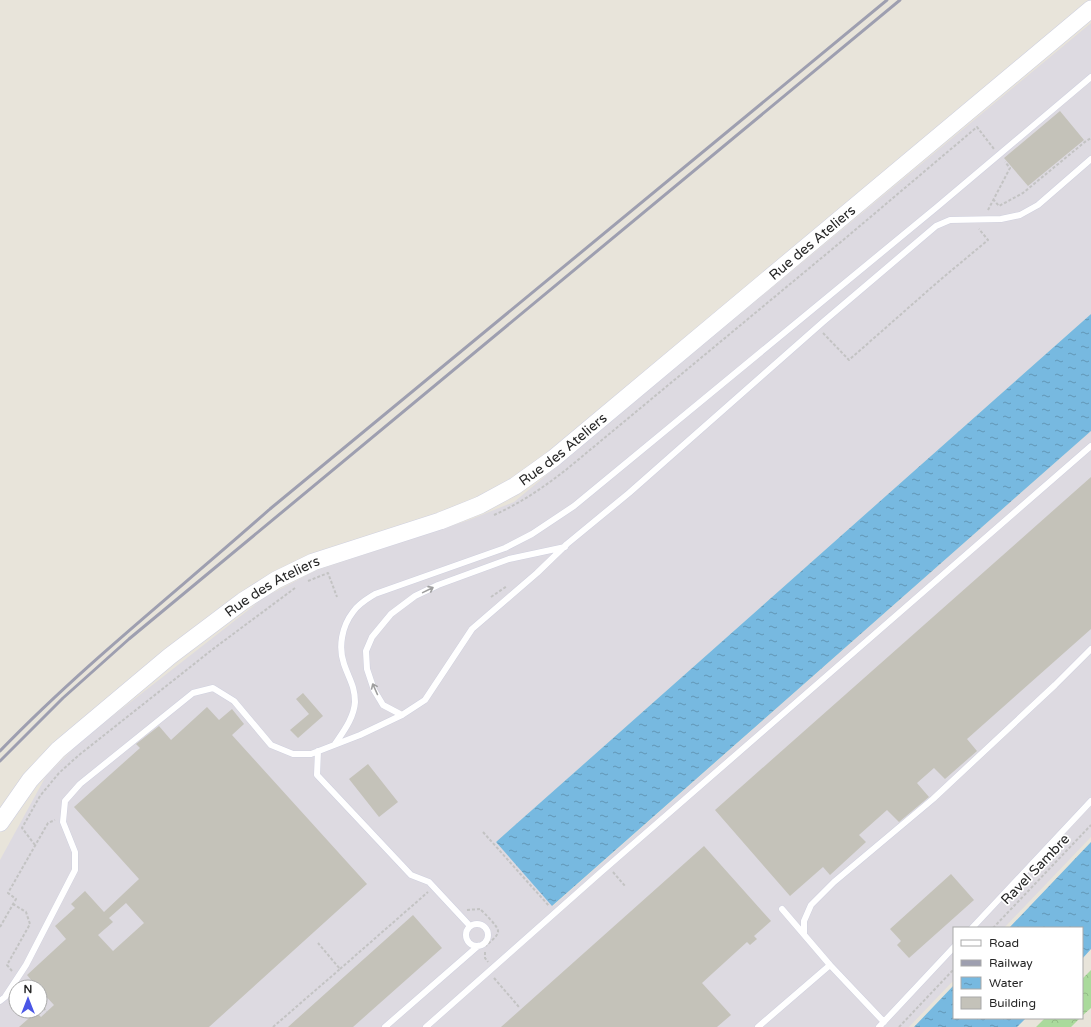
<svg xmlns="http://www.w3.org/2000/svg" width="1091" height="1027" viewBox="0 0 1091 1027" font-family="'Varela Round',sans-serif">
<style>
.industrial{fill:#dddae1;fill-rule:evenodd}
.forest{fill:url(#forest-crowns)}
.water{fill:url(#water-ripples)}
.building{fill:#c4c2b9;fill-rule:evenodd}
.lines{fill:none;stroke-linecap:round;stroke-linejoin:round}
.lane-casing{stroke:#d0d1df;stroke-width:7}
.secondary-casing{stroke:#d0d1df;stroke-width:18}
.path{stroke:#c3c3c3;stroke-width:2;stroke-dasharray:3 2;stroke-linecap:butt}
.lane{stroke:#fff;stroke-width:6}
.secondary{stroke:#fff;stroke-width:17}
.rail{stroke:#9e9fb0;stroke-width:3}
.oneway{stroke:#9e9e9e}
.labels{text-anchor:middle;stroke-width:3.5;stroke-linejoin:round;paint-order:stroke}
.street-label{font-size:14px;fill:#272727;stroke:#fff}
</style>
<defs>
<pattern id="forest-crowns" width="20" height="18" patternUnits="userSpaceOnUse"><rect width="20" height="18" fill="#aada9c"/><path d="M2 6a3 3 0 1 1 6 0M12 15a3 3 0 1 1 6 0" fill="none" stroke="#92bb86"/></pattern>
<pattern id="water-ripples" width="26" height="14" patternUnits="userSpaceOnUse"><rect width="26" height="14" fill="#77b9e0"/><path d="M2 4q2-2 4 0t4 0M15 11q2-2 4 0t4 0" fill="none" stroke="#6296b6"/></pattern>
</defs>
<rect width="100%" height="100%" fill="#e8e4da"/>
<path class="industrial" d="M1091,23V314L496,842L553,906L1091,431V837L1004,928H954V980L909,1027H0V860L46,776L82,740L265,597L315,571L469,520L514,502ZM16,987H40V1011H16Z"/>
<path class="forest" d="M1091,970V1008L1082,1016V979Z
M1045,1018H1080L1071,1027H1036Z"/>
<path class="water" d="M1091,314V431L552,906L496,842Z
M1091,842V949L1082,959V928H1009Z
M954,985V1018H1026L1017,1027H914Z"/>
<path class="building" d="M1060,111L1084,140L1028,186L1004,158Z
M1091,477V629L967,739L977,751L945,779L934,768L917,783L929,797L899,822L887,810L859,835L866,842L830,875L823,867L790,896L715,810Z
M303,693L323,716L298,738L290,730L309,714L296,699Z
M207,707L219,720L232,709L244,724L232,735L367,884L209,1027H19L36,1012L41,1017L54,1005L40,990V987H37L27,975L66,939L55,926L75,908L71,904L85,891L104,912L139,879L74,807L140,748L136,744L159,726L171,740ZM126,903L144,923L113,951L98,935L113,922L109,918Z
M368,764L398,802L379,817L349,779Z
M704,846L771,921L754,936L757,939L750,945L747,942L702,983L731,1015L717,1027H501Z
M951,874L974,900L909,958L897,945L901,941L890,929Z
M413,915L442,948L353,1027H288Z"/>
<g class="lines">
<g class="lane-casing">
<path id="lane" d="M402,715L383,705L374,690L367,669L366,651L372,637L391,614L415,596L438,585L509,559L565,547
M335,744C343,732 354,718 355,702C355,686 349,679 344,664C338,647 342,626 353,612C358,604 367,599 375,594L505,548L532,534L574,506L937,207L1091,77
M318,751L317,775L411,875L429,882L470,926
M782,909L830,965
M466 935a11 11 0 1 1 22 0a11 11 0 1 1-22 0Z
M972,928L1091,801
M804,934V921L811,905L834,882L933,799L1055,685L1091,649
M0,1001L5,997L26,965L75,870V852L63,822L65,801L80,784L193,693L213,688L234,701L271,745L293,754H311L360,735L402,715L425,700L472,629L537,573L567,544L629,493L823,322L936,226L950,220L1001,219L1020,215L1038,205L1091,159
M385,1027L478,946
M426,1027L600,873L1091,446
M758,1027L830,965L884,1022
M879,1027L954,947"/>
</g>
<g class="secondary-casing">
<g id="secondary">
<path id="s1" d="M0,823L30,780L58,750L170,656L243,601L276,580L313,562L440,521L480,505L515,486L554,458L1091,9"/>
</g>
</g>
<path class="path" d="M993,199L999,206L1023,193L1086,141L1091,138
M988,210L1010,168L1005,162
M823,333L849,360L940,280L988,240L979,229
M494,515C521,503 544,487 567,469L848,236L977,127L994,149
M308,581L328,573L337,597
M491,597L507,586
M483,832L549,906
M35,845L22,828L40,796L59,773L79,755L213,649L295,588
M613,872L625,886
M467,910L480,909C484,913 498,926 498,931C498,937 489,942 486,946
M0,927L16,899L8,893L48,823L55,820
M993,928L1091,825
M485,952V958L488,962
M340,969L428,892
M12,971L7,965L30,924L26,912L13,904
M494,978L519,1007
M40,1004L47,1012
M273,1027L340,969L318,943
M899,1027L954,969"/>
<use href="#lane" class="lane"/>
<use href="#secondary" class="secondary"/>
<path class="rail" d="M0,751C84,664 180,589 270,509L887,0
M0,761L63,698L129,639L900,0"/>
</g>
<defs><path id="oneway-shaft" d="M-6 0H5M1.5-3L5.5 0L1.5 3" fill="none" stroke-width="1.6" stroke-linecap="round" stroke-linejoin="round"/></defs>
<g class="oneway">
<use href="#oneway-shaft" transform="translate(428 590) rotate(-26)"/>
<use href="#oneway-shaft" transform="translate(375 689) rotate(-114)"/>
</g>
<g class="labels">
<g class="street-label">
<text dy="5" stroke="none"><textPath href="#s1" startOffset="1012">Rue des Ateliers</textPath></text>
<text dy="5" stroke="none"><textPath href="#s1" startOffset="688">Rue des Ateliers</textPath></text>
<text dy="5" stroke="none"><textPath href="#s1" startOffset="364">Rue des Ateliers</textPath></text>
<text transform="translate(1035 869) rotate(-46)" y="5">Ravel Sambre</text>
</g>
</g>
<rect x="953" y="927" width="130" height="92" fill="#ffffff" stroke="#a9a9a9"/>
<rect x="961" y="940" width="20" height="6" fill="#ffffff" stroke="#a9a9a9"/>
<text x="989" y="947" font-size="12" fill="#272727">Road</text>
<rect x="961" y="960" width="20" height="6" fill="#9e9fb0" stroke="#a9a9a9"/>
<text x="989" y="967" font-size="12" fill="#272727">Railway</text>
<rect x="961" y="977" width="20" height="12" fill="url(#water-ripples)" stroke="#a9a9a9"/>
<text x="989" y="987" font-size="12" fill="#272727">Water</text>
<rect x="961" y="997" width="20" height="12" fill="#c4c2b9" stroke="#a9a9a9"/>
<text x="989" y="1007" font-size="12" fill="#272727">Building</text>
<g transform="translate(28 999)"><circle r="19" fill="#ffffff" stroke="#a9a9a9"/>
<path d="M0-3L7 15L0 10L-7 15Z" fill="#4a56e6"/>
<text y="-6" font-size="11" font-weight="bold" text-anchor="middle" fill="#272727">N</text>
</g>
</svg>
